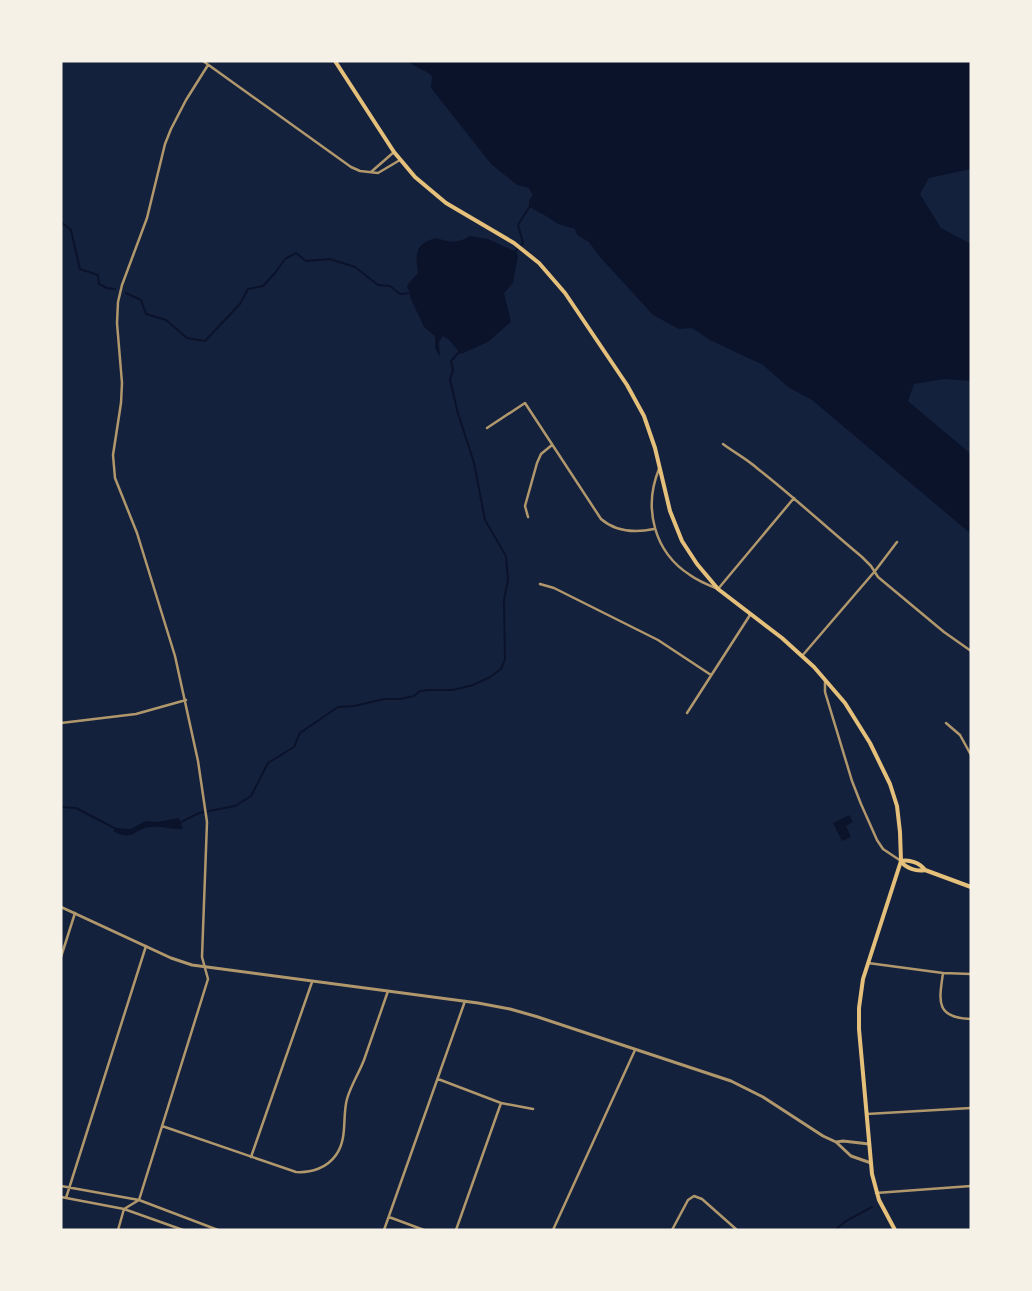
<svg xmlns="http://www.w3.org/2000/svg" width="1032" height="1291" viewBox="0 0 1032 1291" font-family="'Noto Serif',serif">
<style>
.water{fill:#0b132b}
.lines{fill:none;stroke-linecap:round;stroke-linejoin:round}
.stream{stroke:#0b132b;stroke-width:2}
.minor{stroke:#b1986c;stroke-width:2.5}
.tertiary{stroke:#b1986c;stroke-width:3}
.secondary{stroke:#e5c07b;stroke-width:4}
.primary{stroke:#e5c07b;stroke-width:4}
</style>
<rect width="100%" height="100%" fill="#14213d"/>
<path class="water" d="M408,61H971V169L929,178L920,194L941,228L971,244V381L944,379L914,384L908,401L971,454V534L812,400L788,387L763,365L710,340L692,328L679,329L653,315L599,256L589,242L577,235L575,229L558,224L546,216L529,207V200L533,195L529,188L517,185L491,164L431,88L432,76C426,70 417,69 408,61Z
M470,236L488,239L516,252L518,256L513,283L504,293L511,322L488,342L461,354L449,340L443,336L439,342L440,357L435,348V336L424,327L410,297L411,293L407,288L408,284L418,273C415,253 415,243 437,238C449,243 459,243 470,236Z
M849,815L853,822L846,826L851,837L842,841L833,823Z
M179,818L183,829C172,830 162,826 151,827C134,828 134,843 113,831L117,828L130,829L146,821L156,822Z"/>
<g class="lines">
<path class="stream" d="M61,222L71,230L80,269L98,275L99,284L107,288L115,289
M514,253L523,243L518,225L530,206
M126,293L141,300L146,314L166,320L187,338L205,341L240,304L248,289L263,286L275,273L285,259L296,253L306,261L330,259L355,267L378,285L390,286L400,294L411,293
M61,807L76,808L118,830
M179,823L199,813L235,806L251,796L268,763L294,747L300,733L338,707L354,706L384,699H400L414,696L420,691L428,690H453L473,685L490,677L501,669L505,659L504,600L508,580L506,556L485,520L474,463L457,410L450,379L453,370L451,361L460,351
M835,1230L846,1221L872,1207"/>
<path class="minor" d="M203,61L351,167L360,171L378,173L400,160
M371,172L394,152
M487,428L525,403L601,519C616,532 635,533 654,529
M723,444C735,453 747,459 758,469C794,497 827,528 862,557L871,566L878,577L944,632L971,651
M659,469C643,508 654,552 690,575C698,581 708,585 718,589L794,498
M528,517L525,506L537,463L541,454L552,445
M540,584L554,588L658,640L711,675
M802,656L875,571L897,542
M825,680V692L852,781L861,804L877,840L883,849L901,861
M687,713L750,615
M61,723L136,714L186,700
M946,723L960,735L971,755
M61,957L75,913
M868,963L943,973L971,974
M943,973C939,1001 935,1018 971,1019
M438,1079L501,1103L533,1109
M867,1114L971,1108
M162,1126L296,1172C311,1173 327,1168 336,1155C348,1138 342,1117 347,1099C351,1085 359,1073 364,1060C372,1037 380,1014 388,991
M251,1157L312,982
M61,1186L139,1200L218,1230
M876,1193L971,1186
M61,1197L124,1209L183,1230
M66,1198L146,946
M389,1217L424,1230
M118,1230L124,1209L139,1200L208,979L202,957L207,822L198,761L175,656L137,533L115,478L113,455L121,403L122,383L117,323L118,302L122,285L147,218L165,144L171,129L186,100L208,65
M384,1230L465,1001
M456,1230L501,1103
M553,1230L635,1050
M672,1230L688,1200L694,1196L702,1199L737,1230"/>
<path class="tertiary" d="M61,907L171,958L192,965L478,1003L510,1009L538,1017L731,1081L763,1097L823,1136L836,1142L851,1156L871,1163
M836,1142L843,1141L869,1144"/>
<path class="secondary" d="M901,861C909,859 920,863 925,870L971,887
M901,861C905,868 917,872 925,870"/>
<path class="primary" d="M335,61L394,152L415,177L446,203L514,243L539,263L565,293L627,385L644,416L655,448L670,511L682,541L697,564L718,589L782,638L814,667L845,703L870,743L890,784L897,806L900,832L901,861L863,979L859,1008V1029L872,1174L879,1200L895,1230"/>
</g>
<rect width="1032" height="1291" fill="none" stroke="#f6f1e7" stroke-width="125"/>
</svg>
